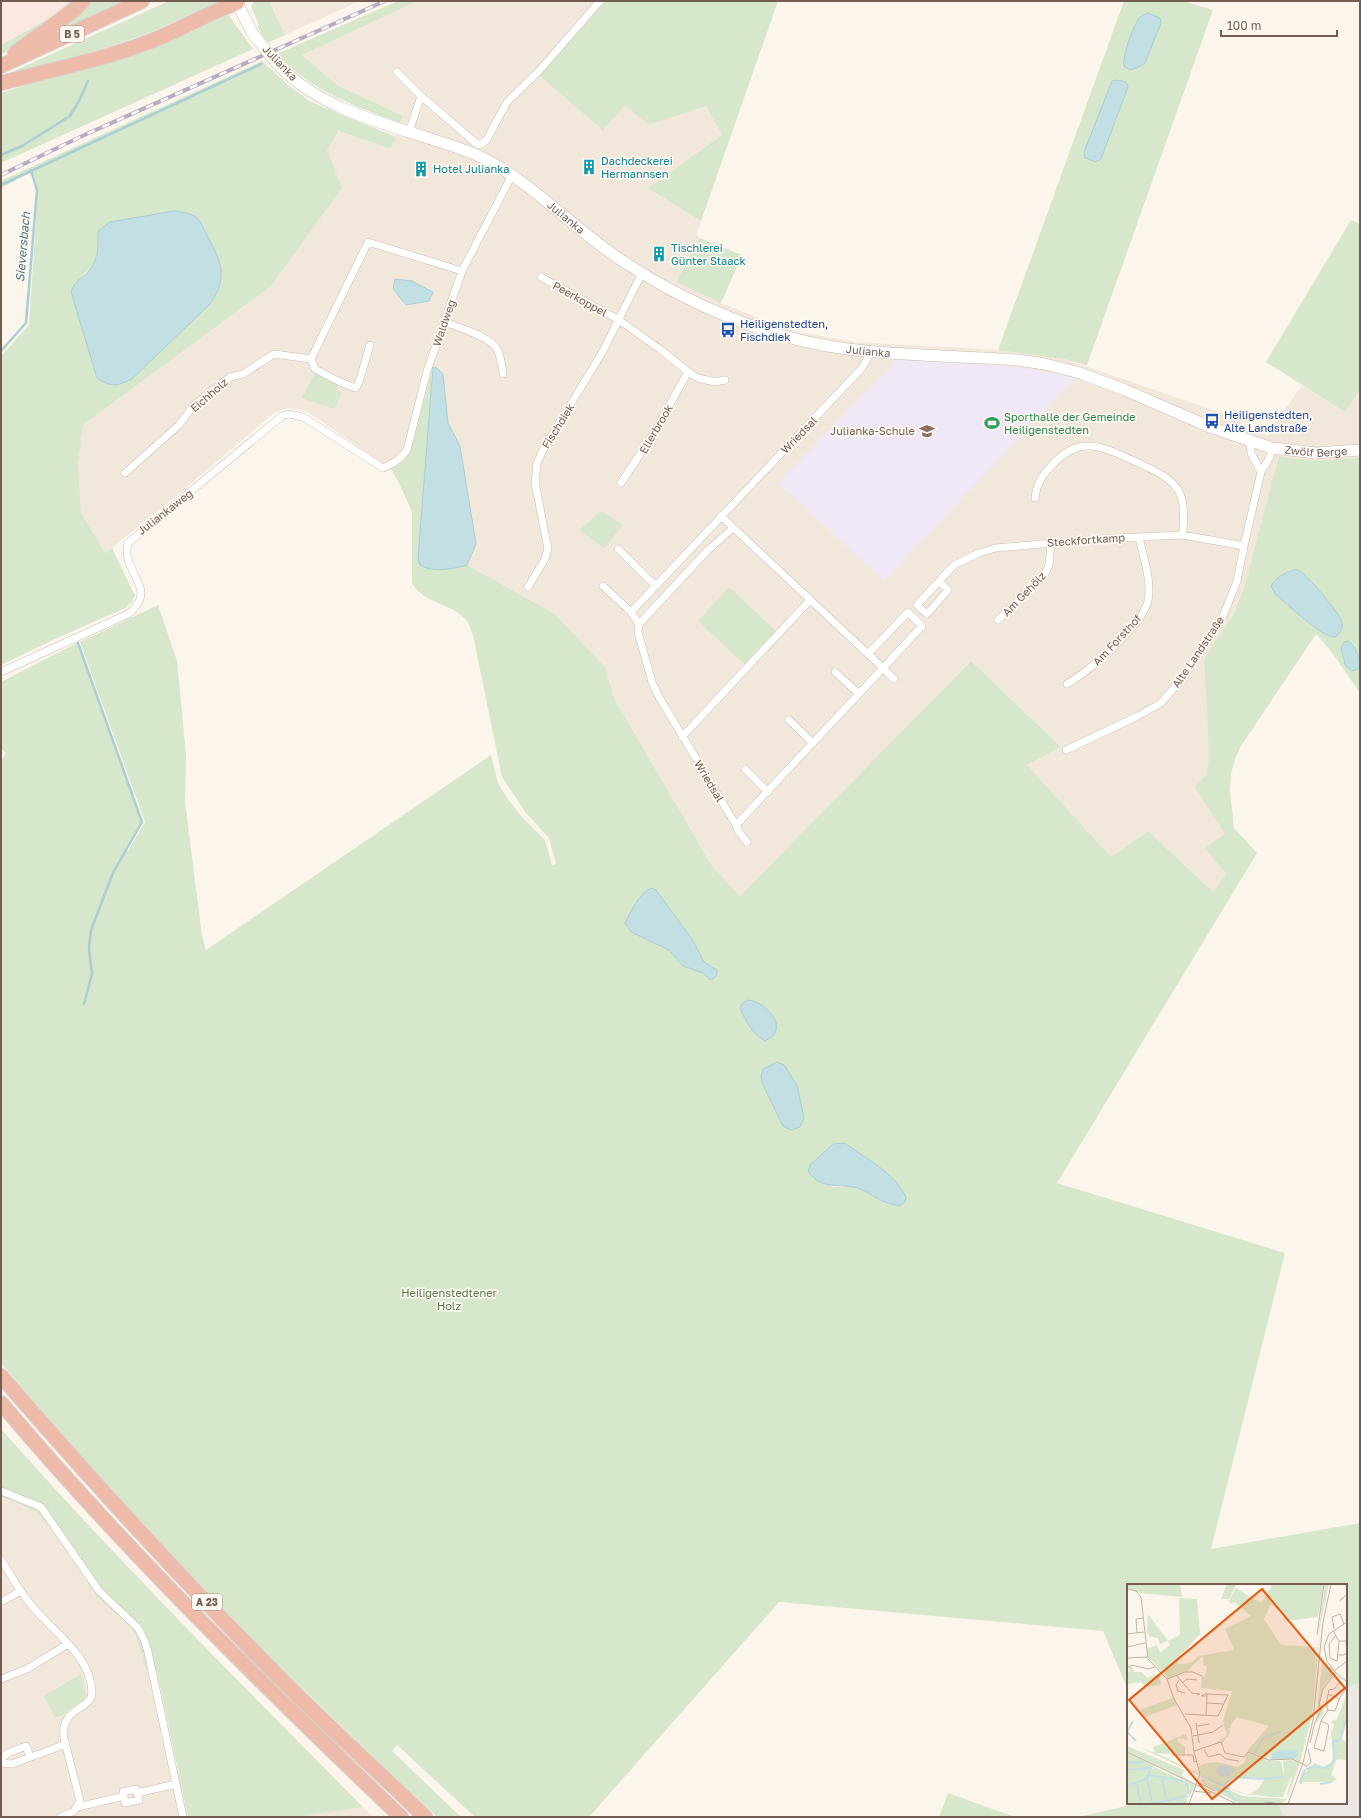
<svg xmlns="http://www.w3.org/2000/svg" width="1361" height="1818" viewBox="0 0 1361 1818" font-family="'Golos Text',sans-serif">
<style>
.residential{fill:#f2e7db}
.commercial{fill:#fae8e1}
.industrial{fill:#ede8e4}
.education{fill:#f1e8f7}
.green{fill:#d7e7cb;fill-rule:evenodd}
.water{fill:#c2dfe3;stroke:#a9ced4}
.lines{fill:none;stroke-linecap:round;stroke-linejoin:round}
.stream{stroke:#a9ced4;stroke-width:2.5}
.street-casing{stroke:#ccbdb2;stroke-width:8}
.secondary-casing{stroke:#cebdb0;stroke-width:12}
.highway-casing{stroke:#d8d1ce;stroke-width:16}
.street{stroke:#fff;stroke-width:7}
.secondary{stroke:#fff;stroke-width:11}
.highway{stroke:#eebaaa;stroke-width:14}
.rail-casing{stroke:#b8aac4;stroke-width:4}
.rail{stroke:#fdf9f2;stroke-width:2.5;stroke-dasharray:8;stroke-linecap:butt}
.secondary-bridge-casing{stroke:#cebdb0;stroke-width:12;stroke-linecap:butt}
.secondary-bridge{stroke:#fff;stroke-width:11}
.labels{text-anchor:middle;stroke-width:3.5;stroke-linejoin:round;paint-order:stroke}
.shield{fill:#fdf9f2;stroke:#9d8b81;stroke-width:1}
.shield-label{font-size:10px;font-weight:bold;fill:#745c51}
.street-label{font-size:11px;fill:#745c51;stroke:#fdf9f2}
.culture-label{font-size:11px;fill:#0d838f;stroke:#fdf9f2;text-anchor:start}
.transit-label{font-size:11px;fill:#164399;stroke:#fdf9f2;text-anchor:start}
.leisure-label{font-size:11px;fill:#27864d;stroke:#fdf9f2;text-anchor:start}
.education-label{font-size:11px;fill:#785e54;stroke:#fdf9f2;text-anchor:end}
.park-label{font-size:11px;fill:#58784a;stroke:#fdf9f2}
.water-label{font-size:12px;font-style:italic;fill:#49767d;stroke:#fdf9f2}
.inset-river{fill:none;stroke:#c2dfe3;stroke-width:2}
.inset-road{fill:none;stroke:#c1b3a9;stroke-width:1}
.view{fill:#e8590c;fill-opacity:0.15;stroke:#e8590c;stroke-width:2}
.inset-edge{fill:none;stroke:#745c51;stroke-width:2}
</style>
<rect width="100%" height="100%" fill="#fbf5ec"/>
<path class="residential" d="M272,1H360L285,35L270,2Z
M418,1H606L540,77L625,104L649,125L706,106L722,135L649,188L701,221L696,235L700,238L676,282L721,303L771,323L800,332L854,342L998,350L1064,359L1219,412L1267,436L1302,385L1345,412L1360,390V457L1343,460L1309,461L1279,457L1244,588L1233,615L1204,659L1209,754L1207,775L1194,786L1226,834V874L1213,893L1148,831L1111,857L1027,765L1061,747L971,661L740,896L712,866L615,700L605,667L555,614L467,565L476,544L460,446L448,423L443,374L433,367L411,450L404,461L391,469L308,412L299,409L288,408L275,412L175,497L105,553L81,512L78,465L83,425L270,287L327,150L340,131L391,149L403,116L337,85L302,55Z
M1,1497L18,1503L37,1513L53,1530L97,1597L120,1617L135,1633L147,1672L157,1671L188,1817H1Z
M363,1807L373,1817H296Z"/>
<path class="commercial" d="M1,1H70L52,17L1,45Z"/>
<path class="industrial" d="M1360,1683V1817H1284L1278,1803H1346V1688Z"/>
<path class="education" d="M897,359L1016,367L1076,378L884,581L778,483Z"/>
<path class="green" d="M70,1H76L23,44L1,54V45L52,17Z
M90,1H126L50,36L85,6Z
M169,1H220L154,31L114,45L1,80V77Z
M254,1H272L270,3L285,35L267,43L258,28V22L251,7Z
M398,1H418L302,55L337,85L403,116L400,123C355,106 311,91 277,54Z
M606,1H778L701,221L648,188L722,135L706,106L649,125L625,105L603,130L540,76Z
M1124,1H1183L1213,10L1087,365L1064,359L998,350Z
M227,13L253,49L1,163V93L96,63Z
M262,61L288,85L311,102L396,137L391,149L339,131L327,150L342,188L270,287L83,425L78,465L81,512L105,553L112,548L135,596L132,602L125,608L55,639L1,665V356L29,325L38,190L33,171L1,188V181ZM98,231L97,378L74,284C97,263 97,262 98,231Z
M1351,220L1360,224V390L1345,412L1266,362Z
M700,238L742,255L721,303L676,282Z
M432,370L457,568L467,565L555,614L605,667L615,700L712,866L740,896L971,661L1061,747L1027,765L1111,857L1148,831L1213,892L1226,874L1205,848L1225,834L1194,786L1207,775L1209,754L1204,659L1233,615L1244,588L1279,456C1306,462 1333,461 1360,457V659L1353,644L1343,653L1345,665L1359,669L1360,666V693L1331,651L1316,634L1241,746L1235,759L1231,774L1230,791L1234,828L1257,853L1057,1183L1285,1253L1211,1549L1360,1523V1683L1346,1688V1585H1128V1690L1103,1631L779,1602L589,1817H475L397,1745L392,1751L461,1817H437L267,1655L102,1481L1,1363V762L6,753L1,749V682L77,643L141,822L124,851H128L145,822L80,642L158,605L177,661L186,754L185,802L202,936L206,950L491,755L498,783L507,798L522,817L545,840L552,865L556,864L549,838L526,813L502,777L473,635C471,631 470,626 468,623C455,602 425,606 412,583V512L400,485L391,469L404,461L411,450ZM1291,570C1304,581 1359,619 1335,637C1320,638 1289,605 1276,595L1279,578ZM647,890H656L692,939L704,962L714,967L710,980L703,973L683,966L669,950L625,923L636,903ZM845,1143L894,1181L902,1189L881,1201L863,1190L850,1187H833L812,1178Z
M316,372L339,384L336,389L342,393L334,409L302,398Z
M601,511L623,525L604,548L579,530Z
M729,587L776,631L745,665L698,621Z
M1,1429C117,1560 240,1683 363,1807L296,1817H188L157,1671L147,1672L135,1633L120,1617L97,1597L53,1530L37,1513L18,1503L1,1497Z
M81,1674L86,1696L81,1702L69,1709L62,1716L55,1717L44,1696Z
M948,1793L1015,1817H939Z
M1139,1803H1278L1284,1817H1079Z"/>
<path class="water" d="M1148,13L1160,18L1161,23L1145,63L1137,68L1130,70L1124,66C1122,56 1133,26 1140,17C1142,15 1145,14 1148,13Z
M1117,80L1126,82L1128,87L1101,159L1096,162L1085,158L1084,152L1112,81Z
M174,211C181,212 192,213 197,218C202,223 205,232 208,237C222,263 228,278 210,304L132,379C117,386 112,388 97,378L71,292C75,278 84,279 91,268C99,257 98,243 98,231L110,222Z
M395,279L412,281L433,292L429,301L406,305L393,289Z
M433,367L437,368L443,374L448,423L460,446L476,544L467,565C454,569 432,573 420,565L418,558Z
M1294,570C1296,570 1298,570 1300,571C1308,576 1341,614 1342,623C1343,629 1340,634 1335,637C1320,637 1289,605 1276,595L1271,586C1276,578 1285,572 1294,570Z
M1349,641C1356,647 1361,660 1359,669L1352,671L1345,665L1344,659L1341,649L1344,642Z
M651,888L656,890L692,939L704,962L717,970C717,975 716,978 710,980L703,973L683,966L669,950L631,932L625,923C631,911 639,894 651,888Z
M749,1000C763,1002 785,1021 773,1036C771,1038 767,1039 765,1041C752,1033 745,1021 740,1007L745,1001Z
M777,1062L784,1065L797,1085L804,1118L800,1127L791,1130L783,1126L763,1085L761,1077L763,1069Z
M845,1143C867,1160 893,1171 906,1197L905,1202L900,1206C894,1205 888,1203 882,1201C875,1198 870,1193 863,1190C843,1181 822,1193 808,1171L810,1165L833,1144Z"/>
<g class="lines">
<path class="stream" d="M1,155L22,146L70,116L79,101L88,81
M1,185L261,64
M1,351L26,323L37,190L31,170
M78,643L142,822L113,873L91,930L89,949L92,974L84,1004"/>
<g class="street-casing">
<path id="street" d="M397,72L421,96
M409,132L421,96L478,145L486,141L507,102L538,72L600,1
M541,277L619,320L661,350L691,374L698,378L715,382L725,380
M445,322C457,327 491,337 497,349C501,356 502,366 503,374
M311,359L315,369L340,382L356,388L359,382L370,345
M1250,442L1251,453L1261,472
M125,473L179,425L193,406L230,377L243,374L274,354L311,359L368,242L462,271
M621,483L654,433L688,372
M1035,498C1037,483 1042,475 1053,464C1082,433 1105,448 1138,463C1153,470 1169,476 1178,490C1186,503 1183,521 1183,535
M721,516L883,668L736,825L659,697L652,682L638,632L639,624L631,612L862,368L872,351
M618,549L656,586
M939,581L948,590L927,614L917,605L954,565L979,553L996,548L1114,538L1183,535L1244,546
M603,586L631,612
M528,587L545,559L548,549L535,482L537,463L544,448L603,351L642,273
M998,620L1045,574L1049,565L1051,543
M639,624L707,551L733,528
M868,654L908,612L922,626L883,668L894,679
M1,672L128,614C161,588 120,573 128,543L282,416L289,414L303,417L383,468C393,464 401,459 407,450L427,371L462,271L512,175
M835,672L859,694
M1067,684C1089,671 1142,626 1148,601C1152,581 1143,556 1139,537
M789,720L813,743
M682,737L810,600
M1066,750L1136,717L1161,703L1179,682L1211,636L1223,616L1237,581L1244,546L1261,472L1270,457L1272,448
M745,769L768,792
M736,825L739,832L747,842
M1,1491L41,1507L99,1591L138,1628L145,1642L148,1652L183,1817
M1,1560C11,1575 20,1592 32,1606C54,1633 90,1654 92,1692C92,1711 60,1706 64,1738L80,1801L74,1811L61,1817
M1,1602L21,1591
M1,1679L27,1669L68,1644
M1,1759L8,1753L26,1746L30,1757
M1,1763L12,1764L66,1744
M124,1796L123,1792L136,1789L137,1793
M78,1807L124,1796L125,1803L139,1800L137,1793L176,1784"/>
</g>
<g class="secondary-casing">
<g id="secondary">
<path d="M236,1L253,34"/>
<path id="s1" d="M279,66C317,105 374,121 425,137C443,143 461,148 479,156C533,182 573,229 624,262C690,305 768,339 847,349C904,356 961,356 1018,360L1045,364L1080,373L1125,390L1210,427L1272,448L1316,453L1360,450"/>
</g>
</g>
<g class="highway-casing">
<path id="highway" d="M15,53L74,10L83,1
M1,66L142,1
M1,83C51,70 102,60 151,41C180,30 207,13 237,3
M1,1376C97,1487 196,1595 300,1698C341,1738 384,1777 425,1817
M1,1403C125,1550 262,1684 401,1817"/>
</g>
<use href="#street" class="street"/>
<use href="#secondary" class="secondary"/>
<use href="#highway" class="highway"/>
<g class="rail-casing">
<path id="rail" d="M1,175L80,137L385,1"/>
</g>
<use href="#rail" class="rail"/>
<g class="secondary-bridge-casing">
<path id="secondary-bridge" d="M253,34L279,66"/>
</g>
<use href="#secondary-bridge" class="secondary-bridge"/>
</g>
<defs>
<g id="building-bare" transform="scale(1.2)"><path d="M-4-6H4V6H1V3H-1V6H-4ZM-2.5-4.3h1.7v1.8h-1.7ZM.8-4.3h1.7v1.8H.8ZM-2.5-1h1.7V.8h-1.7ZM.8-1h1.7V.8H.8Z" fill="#0f9aa8" stroke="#fdf9f2" stroke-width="2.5" paint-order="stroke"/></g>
<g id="bus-bare" transform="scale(1.2)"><path d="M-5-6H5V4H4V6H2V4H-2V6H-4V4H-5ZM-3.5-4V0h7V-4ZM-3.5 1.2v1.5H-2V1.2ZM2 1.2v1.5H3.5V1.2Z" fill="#1a4fb4" stroke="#fdf9f2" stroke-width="2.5" paint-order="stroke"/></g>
<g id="stadium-bare" transform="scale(1.2)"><path d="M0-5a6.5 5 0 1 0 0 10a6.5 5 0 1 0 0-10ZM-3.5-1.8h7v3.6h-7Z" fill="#2e9e5b" stroke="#fdf9f2" stroke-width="2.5" paint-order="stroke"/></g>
<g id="school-bare" transform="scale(1.2)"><path d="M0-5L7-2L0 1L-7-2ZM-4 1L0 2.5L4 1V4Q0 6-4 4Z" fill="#8d6e63" stroke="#fdf9f2" stroke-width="2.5" paint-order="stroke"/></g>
</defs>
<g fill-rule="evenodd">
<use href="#building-bare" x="589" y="167"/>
<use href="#building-bare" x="421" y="169"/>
<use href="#building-bare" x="659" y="254"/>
<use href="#bus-bare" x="728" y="330"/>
<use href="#bus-bare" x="1212" y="421"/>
<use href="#stadium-bare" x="992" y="423"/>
<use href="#school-bare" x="927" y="431"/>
</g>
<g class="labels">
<g class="shield">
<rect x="60" y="26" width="24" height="16" rx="3"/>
<rect x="192" y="1594" width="30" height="16" rx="3"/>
</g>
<g class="shield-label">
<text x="72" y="38">B 5</text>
<text x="207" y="1606">A 23</text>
</g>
<g class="street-label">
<text transform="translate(280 63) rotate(46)" y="4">Julianka</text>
<text dy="4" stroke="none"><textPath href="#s1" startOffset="328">Julianka</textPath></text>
<text transform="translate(580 299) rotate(29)" y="4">Peerkoppel</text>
<text transform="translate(444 323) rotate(-71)" y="4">Waldweg</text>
<text dy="4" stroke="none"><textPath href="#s1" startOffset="664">Julianka</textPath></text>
<text transform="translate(209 395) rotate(-41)" y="4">Eichholz</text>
<text transform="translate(558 426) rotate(-58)" y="4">Fischdiek</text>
<text transform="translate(656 429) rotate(-60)" y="4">Ellerbrook</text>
<text transform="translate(799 435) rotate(-46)" y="4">Wriedsal</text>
<text dy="4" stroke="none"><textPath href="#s1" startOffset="1128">Zwölf Berge</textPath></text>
<text transform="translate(165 512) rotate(-38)" y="4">Juliankaweg</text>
<text transform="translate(1086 540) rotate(-4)" y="4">Steckfortkamp</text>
<text transform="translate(1024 594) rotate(-46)" y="4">Am Gehölz</text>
<text transform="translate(1117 640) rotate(-47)" y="4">Am Forsthof</text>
<text transform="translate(1198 652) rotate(-56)" y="4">Alte Landstraße</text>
<text transform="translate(709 781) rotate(59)" y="4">Wriedsal</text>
</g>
<g class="culture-label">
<text x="601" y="165">Dachdeckerei<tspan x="601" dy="13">Hermannsen</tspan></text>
<text x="433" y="173">Hotel Julianka</text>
<text x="671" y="252">Tischlerei<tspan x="671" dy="13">Günter Staack</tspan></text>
</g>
<g class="transit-label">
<text x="740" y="328">Heiligenstedten,<tspan x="740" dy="13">Fischdiek</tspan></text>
<text x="1224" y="419">Heiligenstedten,<tspan x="1224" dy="13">Alte Landstraße</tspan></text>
</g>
<g class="leisure-label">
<text x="1004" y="421">Sporthalle der Gemeinde<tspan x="1004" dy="13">Heiligenstedten</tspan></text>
</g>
<g class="education-label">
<text x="915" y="435">Julianka-Schule</text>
</g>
<g class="park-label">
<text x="449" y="1297">Heiligenstedtener<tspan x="449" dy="13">Holz</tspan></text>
</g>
<g class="water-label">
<text transform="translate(23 247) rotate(-85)" y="4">Sieversbach</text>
</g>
</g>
<g transform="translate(1127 1584)">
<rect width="220" height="220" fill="#fbf5ec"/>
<path d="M0,0H53L55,13L13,9L0,4ZM100,0H110L102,15H94ZM197,0L191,33L158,37L155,28L144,20L137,35L154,61L189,63L188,80L193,51L185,131L173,178L165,175L143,176L142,168L141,176L120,167L142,142L110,133L103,142V149L96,158L86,161L100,151L96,137L105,107L74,104L75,92L78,93L80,82L76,81V72L60,87L41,94L21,73L20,65L30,61L33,69L43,61L41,57L33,60L31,54L22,52L20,48L21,30L41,57L53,51L52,14L70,15L73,50L53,72L51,80L64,79L71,72L107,66L98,45L124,32L107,18L104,20L102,17L109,4L134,19L145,1ZM169,166L168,174L144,173L148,168ZM198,0H202L191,51L197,7ZM195,78L201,84L204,82L208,88L197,101L193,120L197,128L189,140ZM5,82L7,88H15L20,94L30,90L33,92L34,101L19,103L14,98L0,100V89L3,88L2,84ZM220,110V137L214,154L220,159V176L210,175L204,191L210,195L205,198H174L177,189L188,179L197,183L205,178L207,172L204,150L207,141L204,139L206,135L209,137ZM46,114L50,121L15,134L12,126ZM59,150L60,156L51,154L50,157L58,163V171L29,169L71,189V185L72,191L14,164L28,169L26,163ZM0,162L57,186L55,192L69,200L0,167ZM0,168L68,201L61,216L63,202L58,197L27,181L21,191L27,183L58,198L61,202L59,215L61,220H0ZM120,169L140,177H154L157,194L156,177L165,176L173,179L161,212L160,210L163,201L165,194L164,193L156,213H144L113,209L74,192L71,178L74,182L78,179L90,178L111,183L118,178ZM107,193H122L137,196L132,204L122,211L96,202ZM74,194L116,212L160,215L155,219L113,220L73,198Z" fill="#d7e7cb" fill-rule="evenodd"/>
<path d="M154,166H170L171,171L168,174L145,175V169ZM93,181L105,182L107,185L102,192L95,193L89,187Z" fill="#c2dfe3"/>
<path class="inset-river" d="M6,137L0,148L9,157M213,156L220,133M128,169L136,154L153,148M0,179L16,178M197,184L204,181L207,175L206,157H212M179,185L187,182L196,184M0,186L25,184M74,192L103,205M35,195L39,214M58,198L61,202V210M175,199L173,198L178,185M193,200L205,198M10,201L14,220M0,202L17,196L25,185M96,202L107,193L135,195L157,193M86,204L101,208L109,217M25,217L20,196L22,191L56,197M23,220L61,212"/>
<path class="inset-road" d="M0,5L9,7L14,13L21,75L40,95L47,115L64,144L67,168L73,190L62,220M215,14L213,17L220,10M220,38L202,50L197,63L200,77L209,89L220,98M207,45L205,33L213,30L217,40M206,46L212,58L210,77M10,49L9,35L16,34M0,50L17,48M190,51L197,0M209,51L202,60L203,74L210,77M0,63L18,59M211,71H217L220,69L219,57H212M0,74L21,73M0,84L5,81L21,85L28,83M207,87L220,77M49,91L65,109L73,110L70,111M40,95L58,88H66L75,92M52,96L49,101L51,107L58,109M55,99L60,95L70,96M219,103L212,99L207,105L202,106L199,120L201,126L208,127L213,113L217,108L218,107L220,102M201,110L212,115M80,112H74L80,109M80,119L97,120M58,130L91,132L101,111L80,110L79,131M194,137L187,164L197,167L202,141L194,137L201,126M69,139L72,159M70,142L83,140M66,152L86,148L96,141M183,159L188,138L194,126L192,120L196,105L208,89M77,165L81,173L93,170L99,175L112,177M67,167L94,158L98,169L117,173L121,168L141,176L165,175L180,182L184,178L181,165M0,168L110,220M45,171H66L67,178L70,177M71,198L88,207M66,207L84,209M136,220L140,218L152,220M161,220L176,179L186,136L196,38L204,0"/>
<path class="view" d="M135,5L218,104L85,215L2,116Z"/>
<rect width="220" height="220" class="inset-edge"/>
</g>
<rect width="1361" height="1818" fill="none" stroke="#745c51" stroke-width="4"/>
<path d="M1221 30v6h116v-6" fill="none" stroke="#745c51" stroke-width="2"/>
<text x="1227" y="30" font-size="12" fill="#745c51" stroke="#fdf9f2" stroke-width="3" paint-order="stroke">100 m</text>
</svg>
